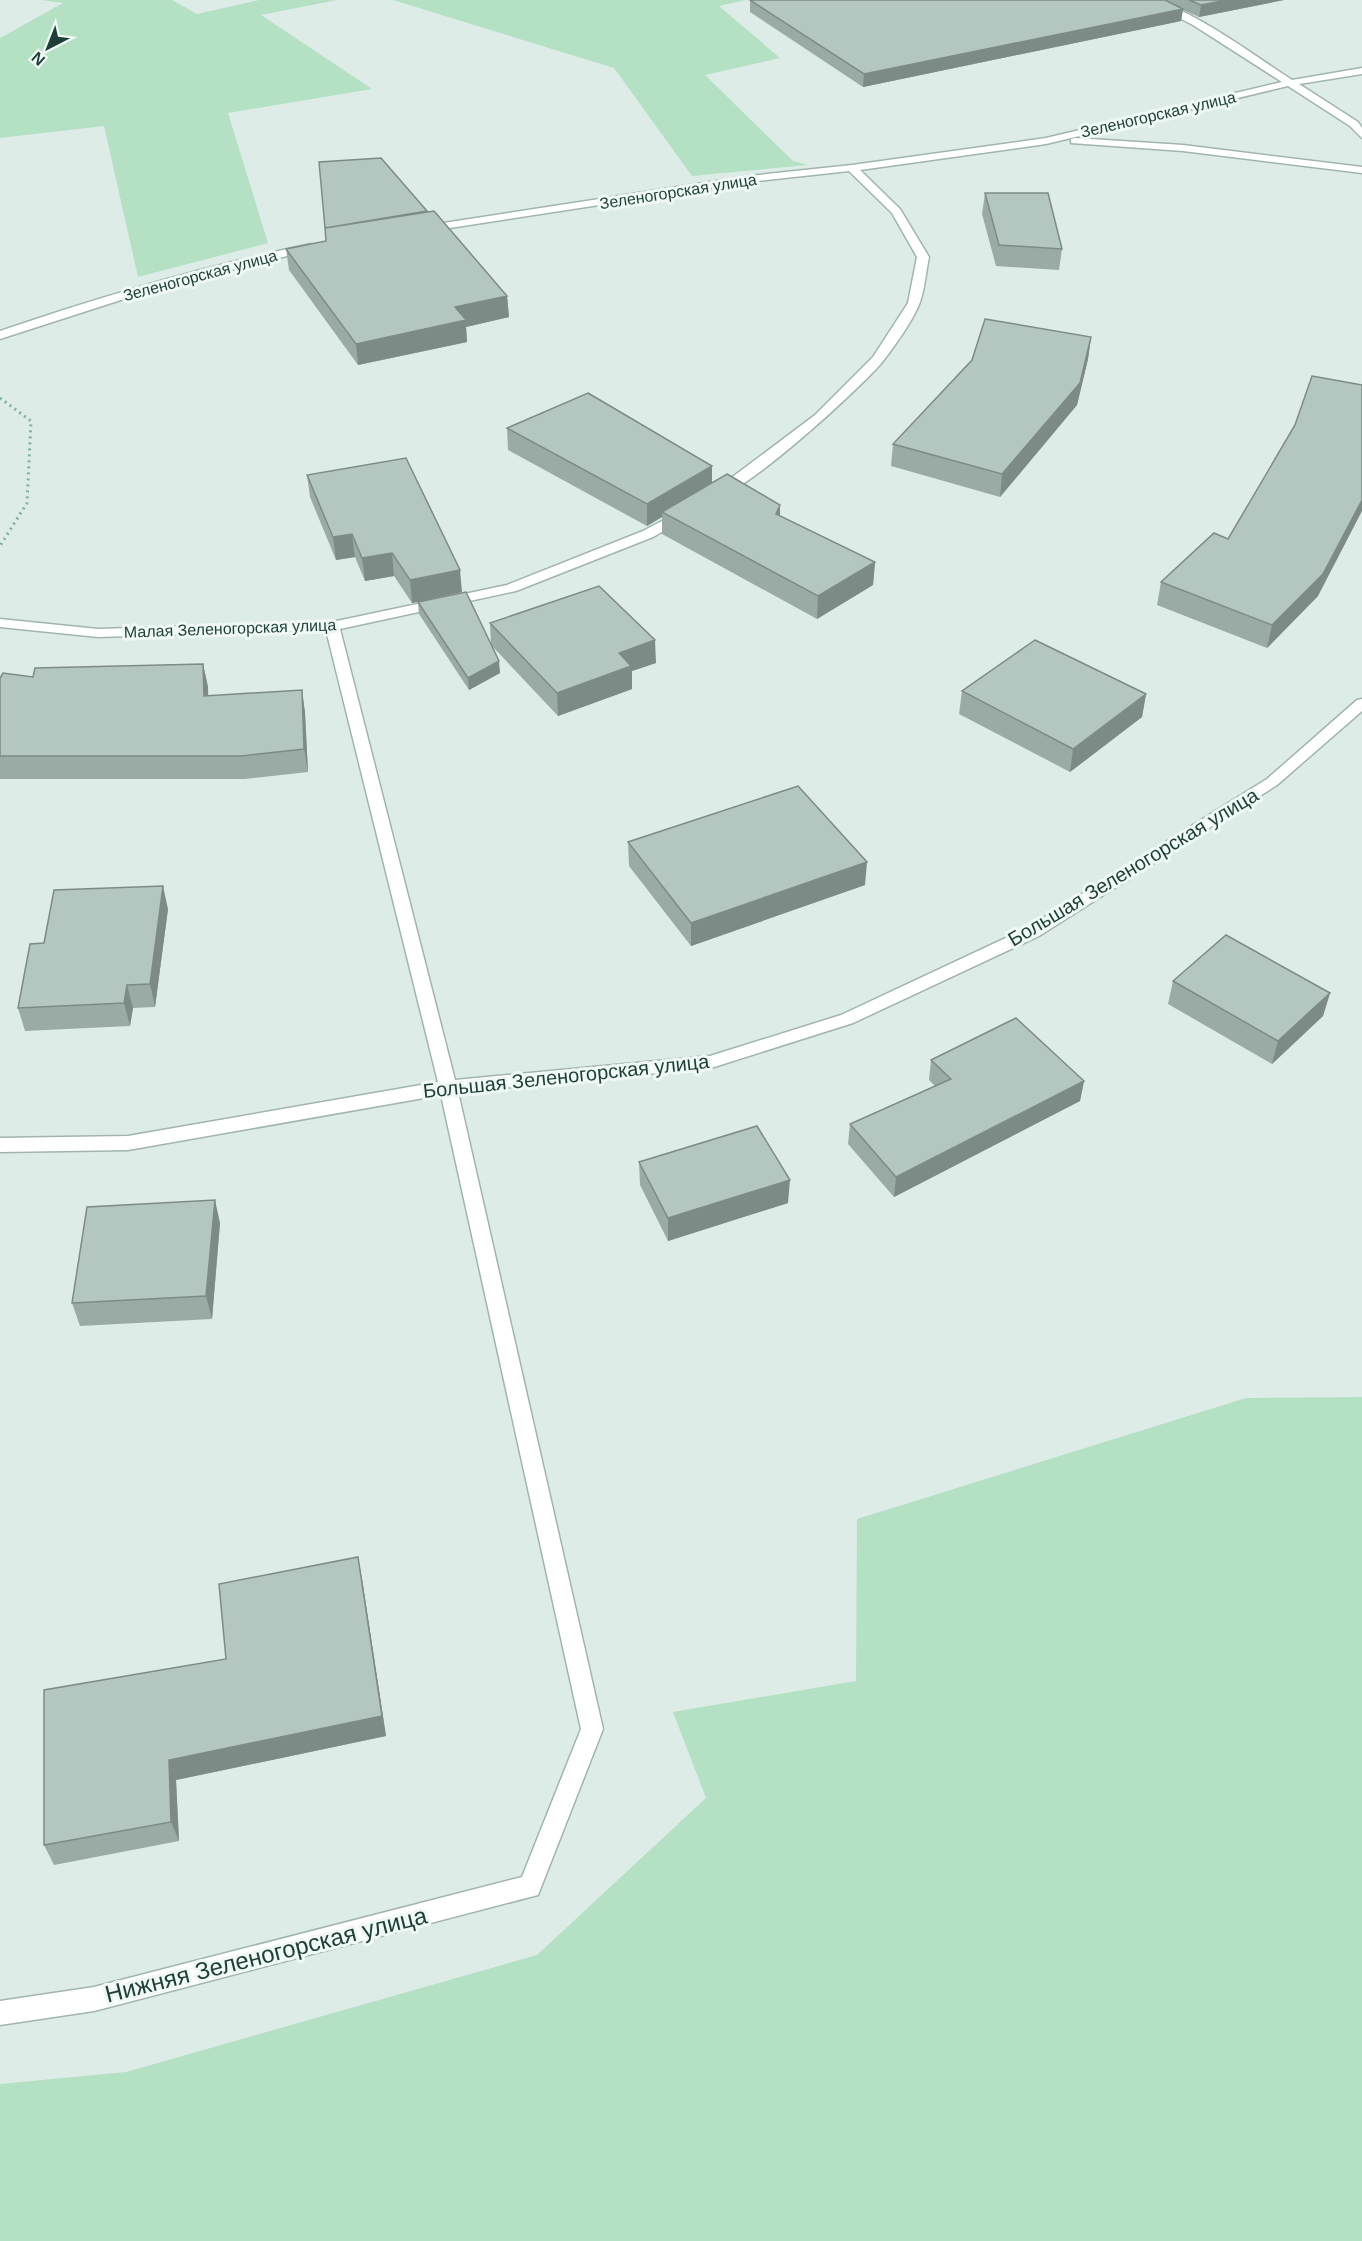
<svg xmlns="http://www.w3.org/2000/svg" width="1362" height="2241" viewBox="0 0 1362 2241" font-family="Arial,sans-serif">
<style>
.green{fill:#b4e0c4}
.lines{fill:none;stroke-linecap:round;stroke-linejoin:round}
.minor-casing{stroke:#a1b4af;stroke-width:3}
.path{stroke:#7bb3a6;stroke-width:3;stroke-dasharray:2 4;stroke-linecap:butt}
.minor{fill:#fff;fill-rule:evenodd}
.wall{fill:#9aaba5}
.shaded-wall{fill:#7d8b86}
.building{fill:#b3c7c0;stroke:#7d8b86;stroke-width:1.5}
.labels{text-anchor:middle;stroke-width:6;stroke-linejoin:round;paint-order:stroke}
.far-street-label{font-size:16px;fill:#1e3e38;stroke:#eff8f4}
.street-label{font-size:20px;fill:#1e3e38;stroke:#eff8f4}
.near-street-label{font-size:24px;fill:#1e3e38;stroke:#eff8f4}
</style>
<rect width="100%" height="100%" fill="#deece7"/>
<path class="green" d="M41,0H172L197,14L259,0H337L261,15L372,89L228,113L268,243L138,277L104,126L0,138V38L63,3Z
M393,0H746L719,6L780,58L705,75L793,161L808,165L692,176L614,68Z
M1362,1397V2241H0V2084L126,2072L537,1955L706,1798L673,1712L856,1681L857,1519L1246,1398Z"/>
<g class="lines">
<g class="minor-casing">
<path id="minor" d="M1145,0C1181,0 1259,59 1292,80L1362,68V74L1299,84L1358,122L1362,128V138L1350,126L1288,86L1046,144L860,170L900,209L929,257C926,271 925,288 920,302C914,319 894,347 883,361C865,384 736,503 712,497L710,494L815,415L873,357L908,303L917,257L892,213L849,171L749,182L424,232L418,229L424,226L749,176L852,165L1046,138L1282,82L1193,25Z
M1075,138L1183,145L1362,167V173L1183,151L1071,143V139Z
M311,244L317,247L315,249L158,288L0,339V331C102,296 205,266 311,244Z
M683,510L688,511V517L653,537L516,591L340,629L455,1080L710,1056L841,1015L1027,928L1267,779L1357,700L1362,699V711L1277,785L1039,936L853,1023L711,1068L458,1092L603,1729L538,1895L94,2011L0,2025V2001L94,1987L522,1877L581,1729L441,1095L128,1150L0,1152V1138L128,1136L438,1082L326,630L98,637L0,627V619L98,629L332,622L507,585L643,531Z"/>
</g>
<path class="path" d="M0,398L31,421L27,503L0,546"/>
<use href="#minor" class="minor"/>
</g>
<path class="wall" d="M750,0H1284L1199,17L1183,10L1181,21L863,87L750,12Z
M985,193L1062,249L1059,270L996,266L982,214Z
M427,211L507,296L509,317L466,327L467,342L358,365L289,270L286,249L326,241Z
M1091,337L1088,359L1077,405L1000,497L891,466L893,444Z
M507,428L712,466V483L780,505V516L875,562L873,585L817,619L662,534V517L647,526L508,450Z
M307,475L462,592L412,603L394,576L365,581L355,557L336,560L310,497Z
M1161,582L1318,596L1267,648L1157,605Z
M418,602L491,645L490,623L656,663L632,671V689L558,716L492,646L500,673L469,690L419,614Z
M203,664L208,687V696L302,690L305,713L308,772L245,779H0V678L33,677Z
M962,691L1146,694L1142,717L1070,772L959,714Z
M628,842L865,885L691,946L629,866Z
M168,909L155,1007L133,1008L130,1026L25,1031L18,1008L44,943Z
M1173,981L1330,993L1323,1016L1272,1064L1168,1004Z
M931,1060L1084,1081L1080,1101L894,1197L848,1144L850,1124L935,1086L929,1080Z
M639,1162L788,1203L668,1241L640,1185Z
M220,1223L212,1319L80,1326L72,1303Z
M362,1579L386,1736L176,1780L179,1841L54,1865L44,1845L226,1659Z"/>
<path class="shaded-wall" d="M1227,0H1284L1199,17L1201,5Z
M1183,9L1181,21L863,87L864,74Z
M507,296L509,317L466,327L467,342L358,365L356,344L455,307Z
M1091,337L1088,359L1077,405L1000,497L1002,474Z
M712,466V488L662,512V517L647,526V504Z
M1362,500V511L1318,596L1267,648L1272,625Z
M780,505V527L776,514Z
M352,534L355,557L336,560L333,537Z
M392,553L394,576L365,581L362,558Z
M875,562L873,585L817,619L818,596Z
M460,570L462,592L412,603L410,580Z
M655,640L656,663L632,671V689L558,716L557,693L619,653Z
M499,661L500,673L469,690L468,678Z
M203,664L208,687L209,719L204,696Z
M302,690L305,713L308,772L304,749Z
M1146,694L1142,717L1070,772L1073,749Z
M867,862L865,885L691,946V923Z
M163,886L168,909L155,1007L150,984Z
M127,985L133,1008L130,1026L124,1003Z
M1330,993L1323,1016L1272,1064L1278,1041Z
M1084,1081L1080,1101L894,1197L896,1177Z
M790,1180L788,1203L668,1241V1218Z
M215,1200L220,1223L212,1319L206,1296Z
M358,1557L362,1579L386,1736L176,1780L179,1841L171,1822L169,1760Z"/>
<path class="building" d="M750,0H1165L1183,9L864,74Z
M1189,0H1227L1201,5Z
M381,158L427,211L325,228L319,162Z
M985,193H1048L1062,249L999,245Z
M434,211L507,296L455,307L466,320L356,344L286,249L326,241L325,228Z
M985,319L1091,337L1080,383L1002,474L893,444L972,360Z
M1312,376L1362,385V500L1323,574L1272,625L1161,582L1214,533L1228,539L1295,425Z
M588,393L712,466L647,504L507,428Z
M406,458L460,570L410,580L392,553L362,558L352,534L333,537L307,475Z
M727,474L780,505L776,514L875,562L818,596L662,512Z
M599,586L655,640L619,653L631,666L557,693L490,623Z
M466,592L499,661L468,678L418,602Z
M1035,640L1146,694L1073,749L962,691Z
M203,664L204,696L302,690L304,749L241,756H0V678L3,673L33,677L35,668Z
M798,786L867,862L691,923L628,842Z
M163,886L150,984L127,985L124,1003L18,1008L30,944L44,943L54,890Z
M1226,935L1330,993L1278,1041L1173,981Z
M1016,1018L1084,1081L896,1177L850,1124L951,1079L931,1060Z
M757,1126L790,1180L668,1218L639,1162Z
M215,1200L206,1296L72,1303L87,1207Z
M358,1557L382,1716L169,1760L171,1822L44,1845V1690L226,1659L219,1584Z"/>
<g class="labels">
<g class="far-street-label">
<text transform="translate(1158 114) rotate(-13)" y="6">Зеленогорская улица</text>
<text transform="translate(678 191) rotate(-9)" y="6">Зеленогорская улица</text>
<text transform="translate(200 275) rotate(-15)" y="6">Зеленогорская улица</text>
<text transform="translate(230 628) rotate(-2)" y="6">Малая Зеленогорская улица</text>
</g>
<g class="street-label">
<text transform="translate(1133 867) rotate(-31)" y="7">Большая Зеленогорская улица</text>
<text transform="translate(566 1076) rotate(-6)" y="7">Большая Зеленогорская улица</text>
</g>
<g class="near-street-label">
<text transform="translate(266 1955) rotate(-14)" y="8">Нижняя Зеленогорская улица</text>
</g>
</g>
<g transform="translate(48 48) rotate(222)" stroke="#eff8f4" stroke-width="4.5" paint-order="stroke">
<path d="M0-4.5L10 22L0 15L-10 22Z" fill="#1e3e38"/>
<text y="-9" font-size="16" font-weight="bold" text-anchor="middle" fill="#1e3e38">N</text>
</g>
</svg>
